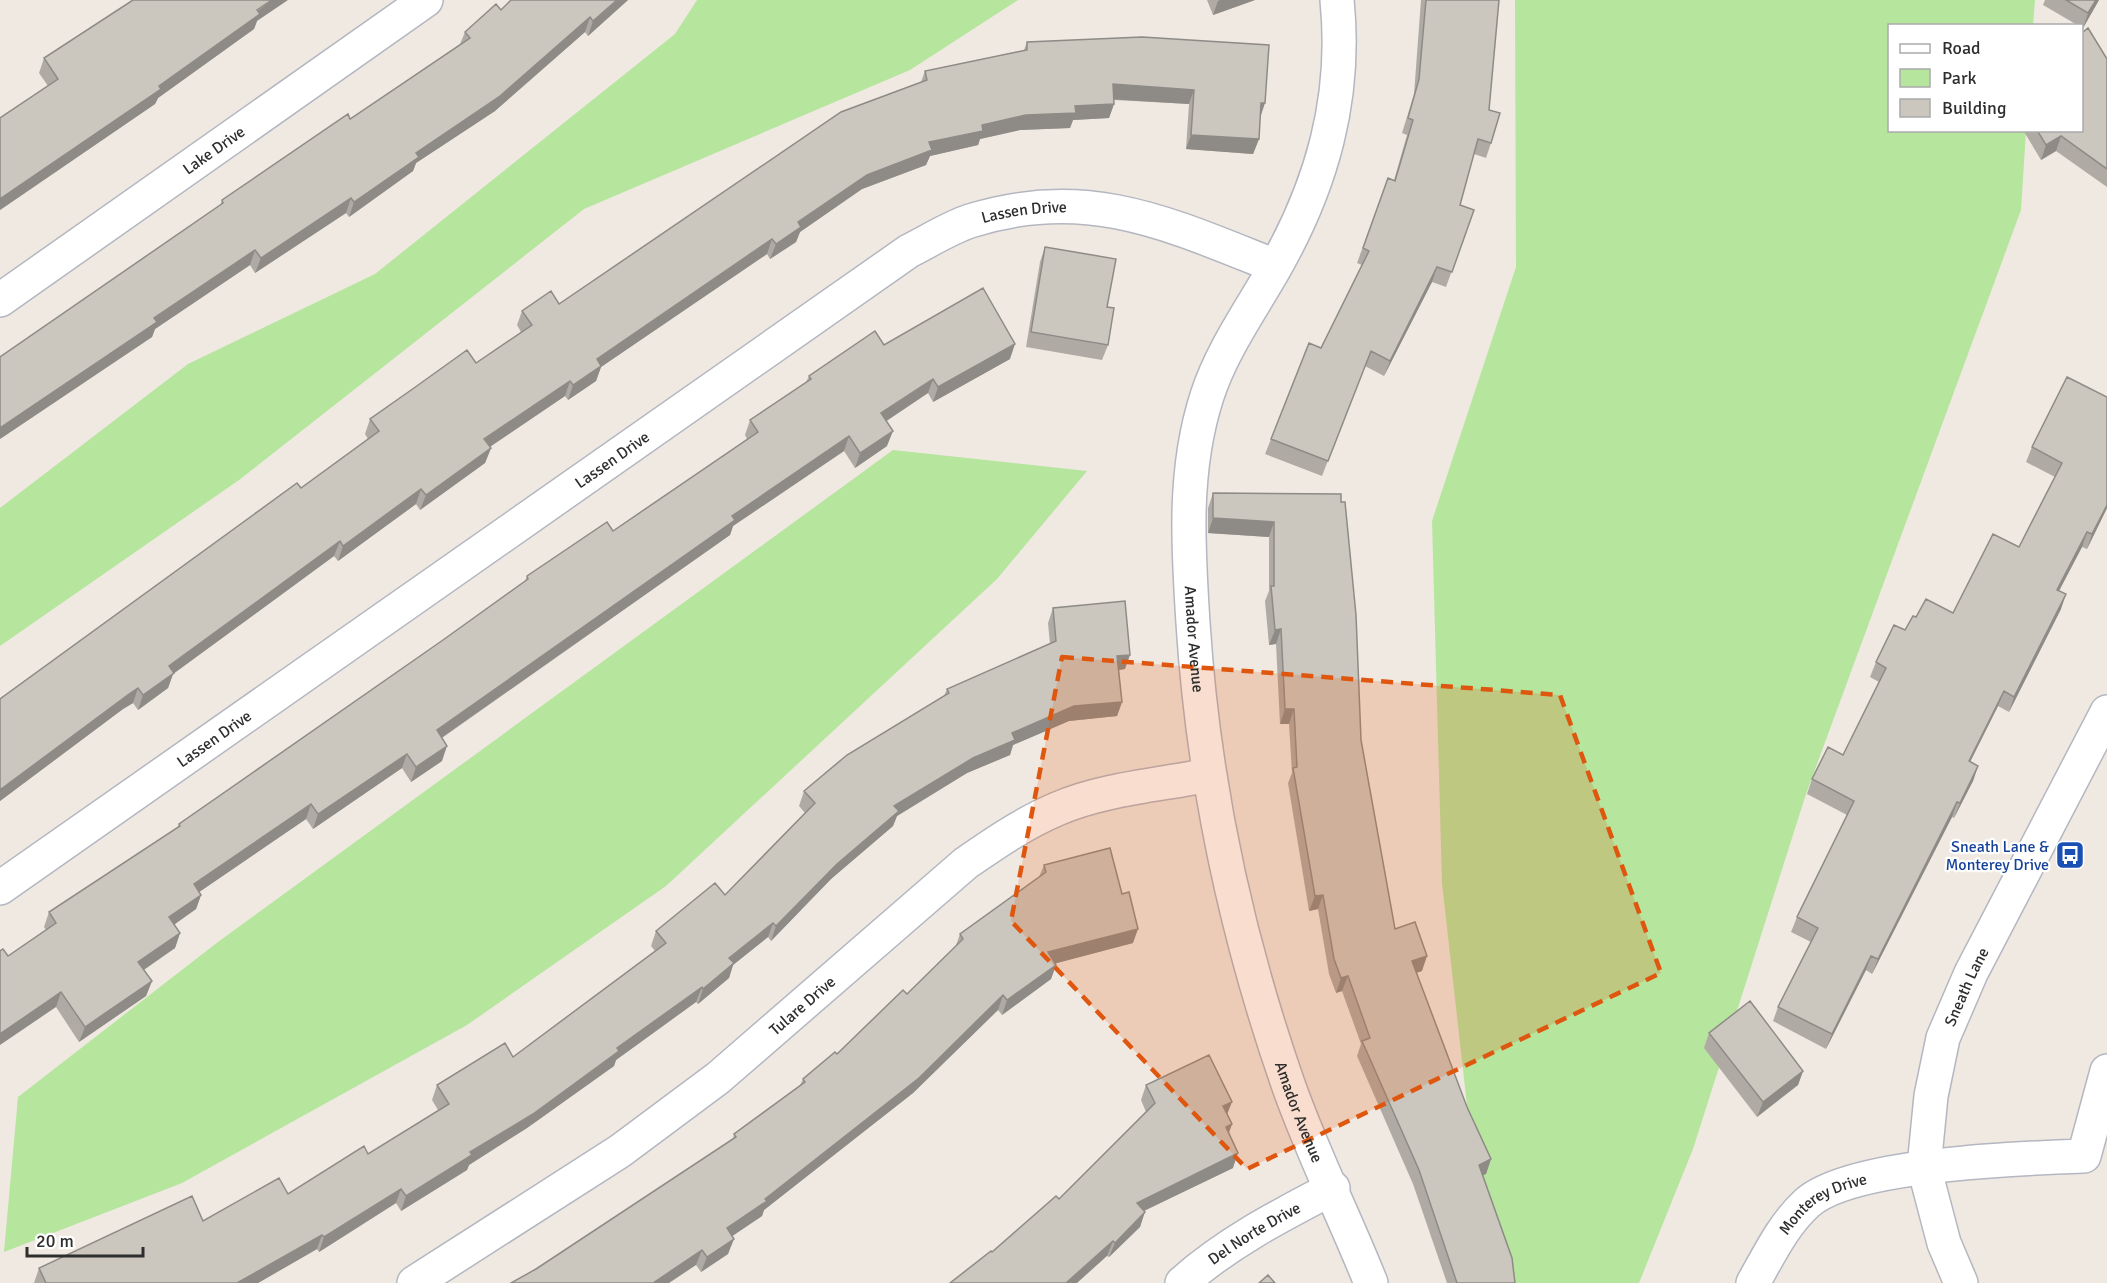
<svg xmlns="http://www.w3.org/2000/svg" width="2107" height="1283" viewBox="0 0 2107 1283" font-family="Signika,sans-serif">
<style>
.green{fill:#b6e59e}
.lines{fill:none;stroke-linecap:round;stroke-linejoin:round}
.minor-casing{stroke:#b4b7c1;stroke-width:36}
.minor{stroke:#fff;stroke-width:33}
.wall{fill:#afaba4}
.shaded-wall{fill:#8e8b86}
.building{fill:#cbc7bf;stroke:#8e8b86;stroke-width:1.5}
.marked{fill:#df570e;fill-opacity:0.2;stroke:#df570e;stroke-width:4.5;stroke-dasharray:12 8;stroke-linejoin:round}
.labels{text-anchor:middle;stroke-width:4.5;stroke-linejoin:round;paint-order:stroke}
.street-label{font-size:16px;fill:#2e2e2e;stroke:#fff}
.transit-label{font-size:16px;fill:#164399;stroke:#fff;text-anchor:end}
</style>
<rect width="100%" height="100%" fill="#efe9e1"/>
<path class="green" d="M697,0H1018L910,70L584,209L239,480L0,646V508L188,364L375,274L675,34Z
M1515,0H2035L2033,25L1890,26V130L2026,131L2021,210L1806,794L1693,1149L1639,1283H1487L1442,883L1432,521L1516,267Z
M893,450L1087,471L997,579L666,886L467,1025L182,1183L4,1252L18,1097L218,942Z"/>
<g class="lines">
<g class="minor-casing">
<g id="minor">
<path id="s1" d="M1337,0C1347,98 1322,186 1273,271C1250,311 1221,352 1207,396C1183,470 1188,546 1193,623C1203,780 1236,935 1288,1084C1311,1150 1345,1218 1371,1283"/>
<path id="s2" d="M0,300L426,0"/>
<path id="s3" d="M0,888L909,251C929,241 949,228 970,221C1087,184 1169,224 1275,266"/>
<path id="s4" d="M414,1283L620,1151L718,1078L966,863C995,843 1024,823 1057,809C1103,789 1159,785 1209,775"/>
<path id="s5" d="M1182,1283C1227,1243 1279,1216 1333,1188"/>
<path id="s6" d="M1753,1283C1769,1255 1783,1225 1807,1203C1850,1164 2024,1158 2084,1156L2107,1071"/>
<path id="s7" d="M1961,1283L1944,1243L1924,1167L1931,1096L1943,1038L1971,973L2107,712"/>
</g>
</g>
<use href="#minor" class="minor"/>
</g>
<path class="wall" d="M511,0H628L588,36L585,32L495,111L416,163L413,171L349,217L346,213L255,273L250,265L155,329L152,337L0,439L220,206L222,200L350,119L460,44L465,32L501,10Z
M1207,0H1255L1213,15Z
M1421,0H1499L1489,110L1491,143L1486,158L1474,154L1460,205L1474,210L1446,287L1432,282L1384,376L1365,366L1322,476L1265,454L1271,439L1321,348L1362,265L1357,263L1388,178L1394,180L1407,135L1402,133L1414,94Z
M2045,0H2099L2083,28L2082,27V26H2079L2043,5Z
M257,21L254,29L158,98L155,104L0,210V118L48,86L39,73L44,58Z
M1142,37L1260,118L1259,139L1253,154L1186,149L1189,104L1114,100V104L1109,118L1073,120L1070,128L1020,130L980,139L978,145L930,156L926,165L862,189L800,232L796,242L770,259L767,254L601,367L596,381L568,400L565,396L490,447L491,448L485,463L420,510L416,504L338,561L334,556L173,674L168,688L138,710L133,703L123,709L0,801V699L301,488L368,439L365,434L370,419L476,363L521,332L517,325L522,311L559,304L921,82L925,71L1024,50L1027,42Z
M2107,59V187L2056,151L2041,160L2023,130H2082Z
M1045,247L1107,307L1108,345L1102,360L1026,347L1040,262Z
M884,345L1010,359L933,402L928,393L886,421L887,446L855,468L844,451L733,526L730,535L442,738V761L411,782L402,768L313,829L306,819L199,892L201,895L196,909L174,924L180,933L175,948L144,970L152,981L146,996L79,1042L56,1007L8,956L46,930L44,927L49,912L177,828L179,824L443,640L525,581L527,576L613,531L747,439L745,435L750,420L806,382L809,376Z
M2107,397V508L2087,549L2082,547L2059,591L2061,609L2009,712L1998,706L1970,762L1978,766L1973,781L1954,818L1952,817L1872,974L1866,970L1826,1049L1773,1021L1778,1007L1811,942L1791,932L1797,917L1847,815L1807,794L1812,779L1843,755L1879,682L1870,677L1876,662L1916,617L1953,613L2019,547L2055,477L2026,462L2032,447Z
M1213,493L1341,502L1361,740L1395,929L1422,971L1416,973L1467,1107L1491,1159L1486,1174L1483,1175L1515,1283H1447L1413,1184L1357,1056L1361,1044L1342,991L1336,993L1329,974L1318,909L1309,911L1288,783L1292,773L1289,724H1280L1276,644L1269,645L1265,601L1269,591V537L1208,533V508Z
M1053,608L1125,669L1119,670L1122,702L1117,716L1069,721L1013,745L1010,755L967,773L897,816L893,826L831,879L771,941L768,937L733,965L729,978L698,1004L696,1002L616,1060L614,1066L527,1128L469,1165L467,1170L401,1211L396,1203L319,1252L317,1249L258,1283H34L39,1268L203,1221L288,1194L368,1154L438,1110L432,1100L437,1085L513,1057L655,951L651,946L656,931L725,895L805,813L799,806L804,791L944,696L947,689L1050,644L1048,623Z
M1044,865L1133,943L1056,963V965L1051,979L1002,1015L998,1010L913,1093L764,1210L762,1216L732,1236L728,1254L701,1272L696,1265L536,1269L733,1139L734,1134L800,1085L803,1079L837,1054L907,994L955,948L960,934L1039,877Z
M1709,1033L1803,1071L1798,1085L1757,1117L1704,1048Z
M1146,1085L1227,1115L1232,1124L1229,1133L1233,1168L1144,1211L1140,1227L1109,1257L1107,1256L992,1252L1059,1199L1146,1112L1141,1100Z"/>
<path class="shaded-wall" d="M272,0H288L257,21L254,29L158,98L155,104L0,210V199Z
M617,0H628L588,36L593,21Z
M1220,0H1255L1213,15L1218,1Z
M2096,0H2099L2083,28L2088,13Z
M590,17L585,32L495,111L416,163L413,171L349,217L354,202L416,153Z
M1113,84L1194,90L1189,104L1108,99Z
M1261,103H1265L1260,118Z
M1114,104L1109,118L1073,120L1070,128L1020,130L980,139L978,145L930,156L926,165L862,189L800,232L796,242L770,259L776,244L798,222L867,175L929,142L982,125L1026,115L1075,106Z
M1191,135L1259,139L1253,154L1186,149Z
M2061,136L2056,151L2041,160L2046,145Z
M351,198L346,213L255,273L261,258Z
M772,239L767,254L601,367L596,381L568,400L573,385L597,359Z
M255,250L250,265L155,329L152,337L0,439V428L154,318Z
M1437,267L1432,282L1384,376L1390,361Z
M1015,344L1010,359L933,402L938,387Z
M933,379L928,393L876,428L881,413Z
M570,381L565,396L479,454L484,439Z
M893,431L887,446L855,468L860,453Z
M849,436L844,451L733,526L730,535L431,745L437,730L732,516Z
M491,448L485,463L420,510L426,495Z
M421,489L416,504L338,561L343,546Z
M2107,505V508L2087,549L2092,534Z
M1213,518L1274,522L1269,537L1208,533Z
M2087,532L2082,547L2052,604L2057,590Z
M340,541L334,556L173,674L168,688L138,710L143,695L169,666Z
M2066,594L2061,609L2009,712L2014,697Z
M1281,629L1276,644L1269,645L1275,630Z
M1130,655L1125,669L1112,671L1117,656Z
M138,688L133,703L123,709L0,801V790L129,694Z
M2004,691L1998,706L1963,776L1969,761Z
M1122,702L1117,716L1069,721L1013,745L1010,755L967,773L897,816L893,826L831,879L771,941L776,926L894,806L1012,733L1074,706Z
M1285,709H1294L1289,724H1280Z
M447,746L442,761L411,782L416,767Z
M407,754L402,768L313,829L318,814Z
M1978,766L1973,781L1954,818L1960,803Z
M1957,802L1952,817L1872,974L1878,959Z
M311,804L306,819L189,899L194,884Z
M201,895L196,909L164,932L169,917Z
M1323,895L1318,909L1309,911L1315,896Z
M773,923L768,937L733,965L729,978L698,1004L703,989L729,958Z
M1138,929L1133,943L1042,967L1048,952Z
M180,933L175,948L133,977L138,962Z
M1427,956L1422,971L1406,976L1412,961Z
M1871,956L1866,970L1826,1049L1832,1034Z
M1056,965L1051,979L1002,1015L1007,1000Z
M1348,976L1342,991L1336,993L1341,978Z
M152,981L146,996L79,1042L85,1027Z
M702,987L696,1002L616,1060L614,1066L527,1128L469,1165L467,1170L401,1211L406,1196L470,1152L617,1048Z
M61,992L56,1007L0,1045V1034Z
M1003,995L998,1010L913,1093L764,1210L762,1216L722,1243L727,1228L765,1199Z
M1803,1071L1798,1085L1757,1117L1763,1102Z
M1232,1102L1226,1117L1223,1106Z
M1232,1124L1226,1139V1127Z
M1238,1153L1233,1168L1131,1217L1137,1203Z
M1491,1159L1486,1174L1474,1179L1479,1165Z
M401,1189L396,1203L319,1252L324,1237Z
M1145,1212L1140,1227L1109,1257L1115,1243Z
M322,1235L317,1249L258,1283H237Z
M734,1239L728,1254L701,1272L707,1257Z
M1113,1241L1107,1256L1077,1283H1066Z
M702,1250L696,1265L669,1283H653Z"/>
<path class="building" d="M133,0H272L257,10L260,14L159,86L161,89L0,199V118L58,79L44,58Z
M511,0H617L593,21L590,17L500,96L416,153L419,157L354,202L351,198L261,258L255,250L154,318L157,322L0,428V357L223,203L222,200L348,114L350,119L470,38L465,32L496,4L501,10Z
M1426,0H1499L1489,110L1500,113L1491,143L1478,139L1460,205L1474,210L1452,272L1437,267L1390,361L1371,351L1328,461L1271,439L1309,343L1321,348L1369,251L1363,248L1388,178L1395,181L1413,120L1408,118L1419,79Z
M2066,0H2096L2088,13Z
M2088,28L2107,59V169L2061,136L2046,145L2037,130H2082V33Z
M1142,37L1269,45L1265,103H1261L1259,139L1191,135L1194,90L1113,84L1114,104L1075,106L1076,113L1026,115L982,125L983,131L929,142L932,150L867,175L798,222L801,227L776,244L772,239L597,359L601,366L573,385L570,381L484,439L491,448L426,495L421,489L343,546L340,541L169,666L174,673L143,695L138,688L129,694L0,790V699L297,483L301,488L379,431L370,419L414,388L467,350L476,363L532,325L522,311L551,291L559,304L841,112L927,80L925,71L1027,50V42Z
M1045,247L1116,259L1107,307L1114,308L1108,345L1031,332Z
M983,288L1015,344L938,387L933,379L881,413L893,431L860,453L849,436L732,516L735,520L437,730L447,746L416,767L407,754L318,814L311,804L194,884L201,895L169,917L180,933L138,962L152,981L85,1027L61,992L0,1034V951L3,949L8,956L56,923L49,912L180,826L179,824L443,640L528,579L527,576L607,522L613,531L758,432L750,420L811,379L809,376L875,331L884,345Z
M2067,377L2107,397V505L2092,534L2087,532L2057,590L2066,594L2014,697L2004,691L1969,761L1978,766L1960,803L1957,802L1878,959L1871,956L1832,1034L1778,1007L1818,928L1797,917L1854,801L1812,779L1828,747L1843,755L1886,668L1876,662L1894,625L1905,630L1913,616L1916,617L1926,599L1953,613L1993,534L2019,547L2062,463L2032,447Z
M1213,493L1341,494V502H1345L1356,615L1361,740L1395,929L1415,922L1427,956L1412,961L1467,1107L1491,1159L1479,1165L1512,1258L1515,1283H1457L1419,1170L1362,1041L1370,1038L1348,976L1341,978L1334,959L1323,895L1315,896L1293,768L1297,767L1294,709H1285L1281,629L1275,630L1271,586H1274V522L1213,518Z
M1125,601L1130,655L1117,656L1122,702L1074,706L1012,733L1015,740L973,758L894,806L899,811L837,864L776,926L773,923L729,958L734,963L703,989L702,987L617,1048L619,1051L533,1114L470,1152L472,1155L406,1196L401,1189L324,1237L322,1235L237,1283H46L39,1268L192,1196L203,1221L279,1178L288,1194L364,1146L368,1154L449,1104L437,1085L505,1043L513,1057L666,943L656,931L715,883L725,895L815,803L804,791L847,755L949,693L947,689L1056,641L1053,608Z
M1110,848L1122,894L1129,892L1138,929L1048,952L1056,965L1007,1000L1003,995L919,1078L765,1199L767,1201L727,1228L734,1239L707,1257L702,1250L653,1283H511L536,1269L736,1137L734,1134L805,1082L803,1079L835,1052L837,1054L903,990L907,994L963,939L960,934L1046,872L1044,865Z
M1750,1001L1803,1071L1763,1102L1709,1033Z
M1209,1055L1232,1102L1223,1106L1232,1124L1226,1127L1238,1153L1137,1203L1145,1212L1115,1243L1113,1241L1066,1283H950L991,1251L992,1252L1056,1196L1059,1199L1155,1103L1146,1085Z
M1268,1275L1275,1283H1259Z"/>
<path class="marked" d="M1062,657L1560,695L1661,973L1247,1169L1011,921Z"/>
<defs>
<g id="bus-square" transform="scale(1.5)"><rect x="-9" y="-9" width="18" height="18" rx="4" fill="#1a4fb4" stroke="#fff"/><path d="M-5-6H5V4H4V6H2V4H-2V6H-4V4H-5ZM-3.5-4V0h7V-4ZM-3.5 1.2v1.5H-2V1.2ZM2 1.2v1.5H3.5V1.2Z" fill="#fff"/></g>
</defs>
<g fill-rule="evenodd">
<use href="#bus-square" x="2070" y="855"/>
</g>
<g class="labels">
<g class="street-label">
<text dy="6" stroke="none"><textPath href="#s2" startOffset="261">Lake Drive</textPath></text>
<text dy="6" stroke="none"><textPath href="#s3" startOffset="1233">Lassen Drive</textPath></text>
<text dy="6" stroke="none"><textPath href="#s3" startOffset="747">Lassen Drive</textPath></text>
<text dy="6" stroke="none"><textPath href="#s1" startOffset="670">Amador Avenue</textPath></text>
<text dy="6" stroke="none"><textPath href="#s3" startOffset="261">Lassen Drive</textPath></text>
<text dy="6" stroke="none"><textPath href="#s7" startOffset="309">Sneath Lane</textPath></text>
<text dy="6" stroke="none"><textPath href="#s4" startOffset="478">Tulare Drive</textPath></text>
<text dy="6" stroke="none"><textPath href="#s1" startOffset="1156">Amador Avenue</textPath></text>
<text dy="6" stroke="none"><textPath href="#s6" startOffset="110">Monterey Drive</textPath></text>
<text dy="6" stroke="none"><textPath href="#s5" startOffset="88">Del Norte Drive</textPath></text>
</g>
<g class="transit-label">
<text x="2049" y="852">Sneath Lane &amp;<tspan x="2049" dy="18">Monterey Drive</tspan></text>
</g>
</g>
<rect x="1888" y="24" width="195" height="108" fill="#ffffff" stroke="#ababab" stroke-width="1.5"/>
<rect x="1900" y="44" width="30" height="9" fill="#ffffff" stroke="#ababab" stroke-width="1.5"/>
<text x="1942" y="54" font-size="18" fill="#2e2e2e">Road</text>
<rect x="1900" y="69" width="30" height="18" fill="#b6e59e" stroke="#ababab" stroke-width="1.5"/>
<text x="1942" y="84" font-size="18" fill="#2e2e2e">Park</text>
<rect x="1900" y="99" width="30" height="18" fill="#cbc7bf" stroke="#ababab" stroke-width="1.5"/>
<text x="1942" y="114" font-size="18" fill="#2e2e2e">Building</text>
<path d="M27 1247v9h116v-9" fill="none" stroke="#2e2e2e" stroke-width="3"/>
<text x="36" y="1247" font-size="18" fill="#2e2e2e" stroke="#ffffff" stroke-width="4.5" paint-order="stroke">20 m</text>
</svg>
